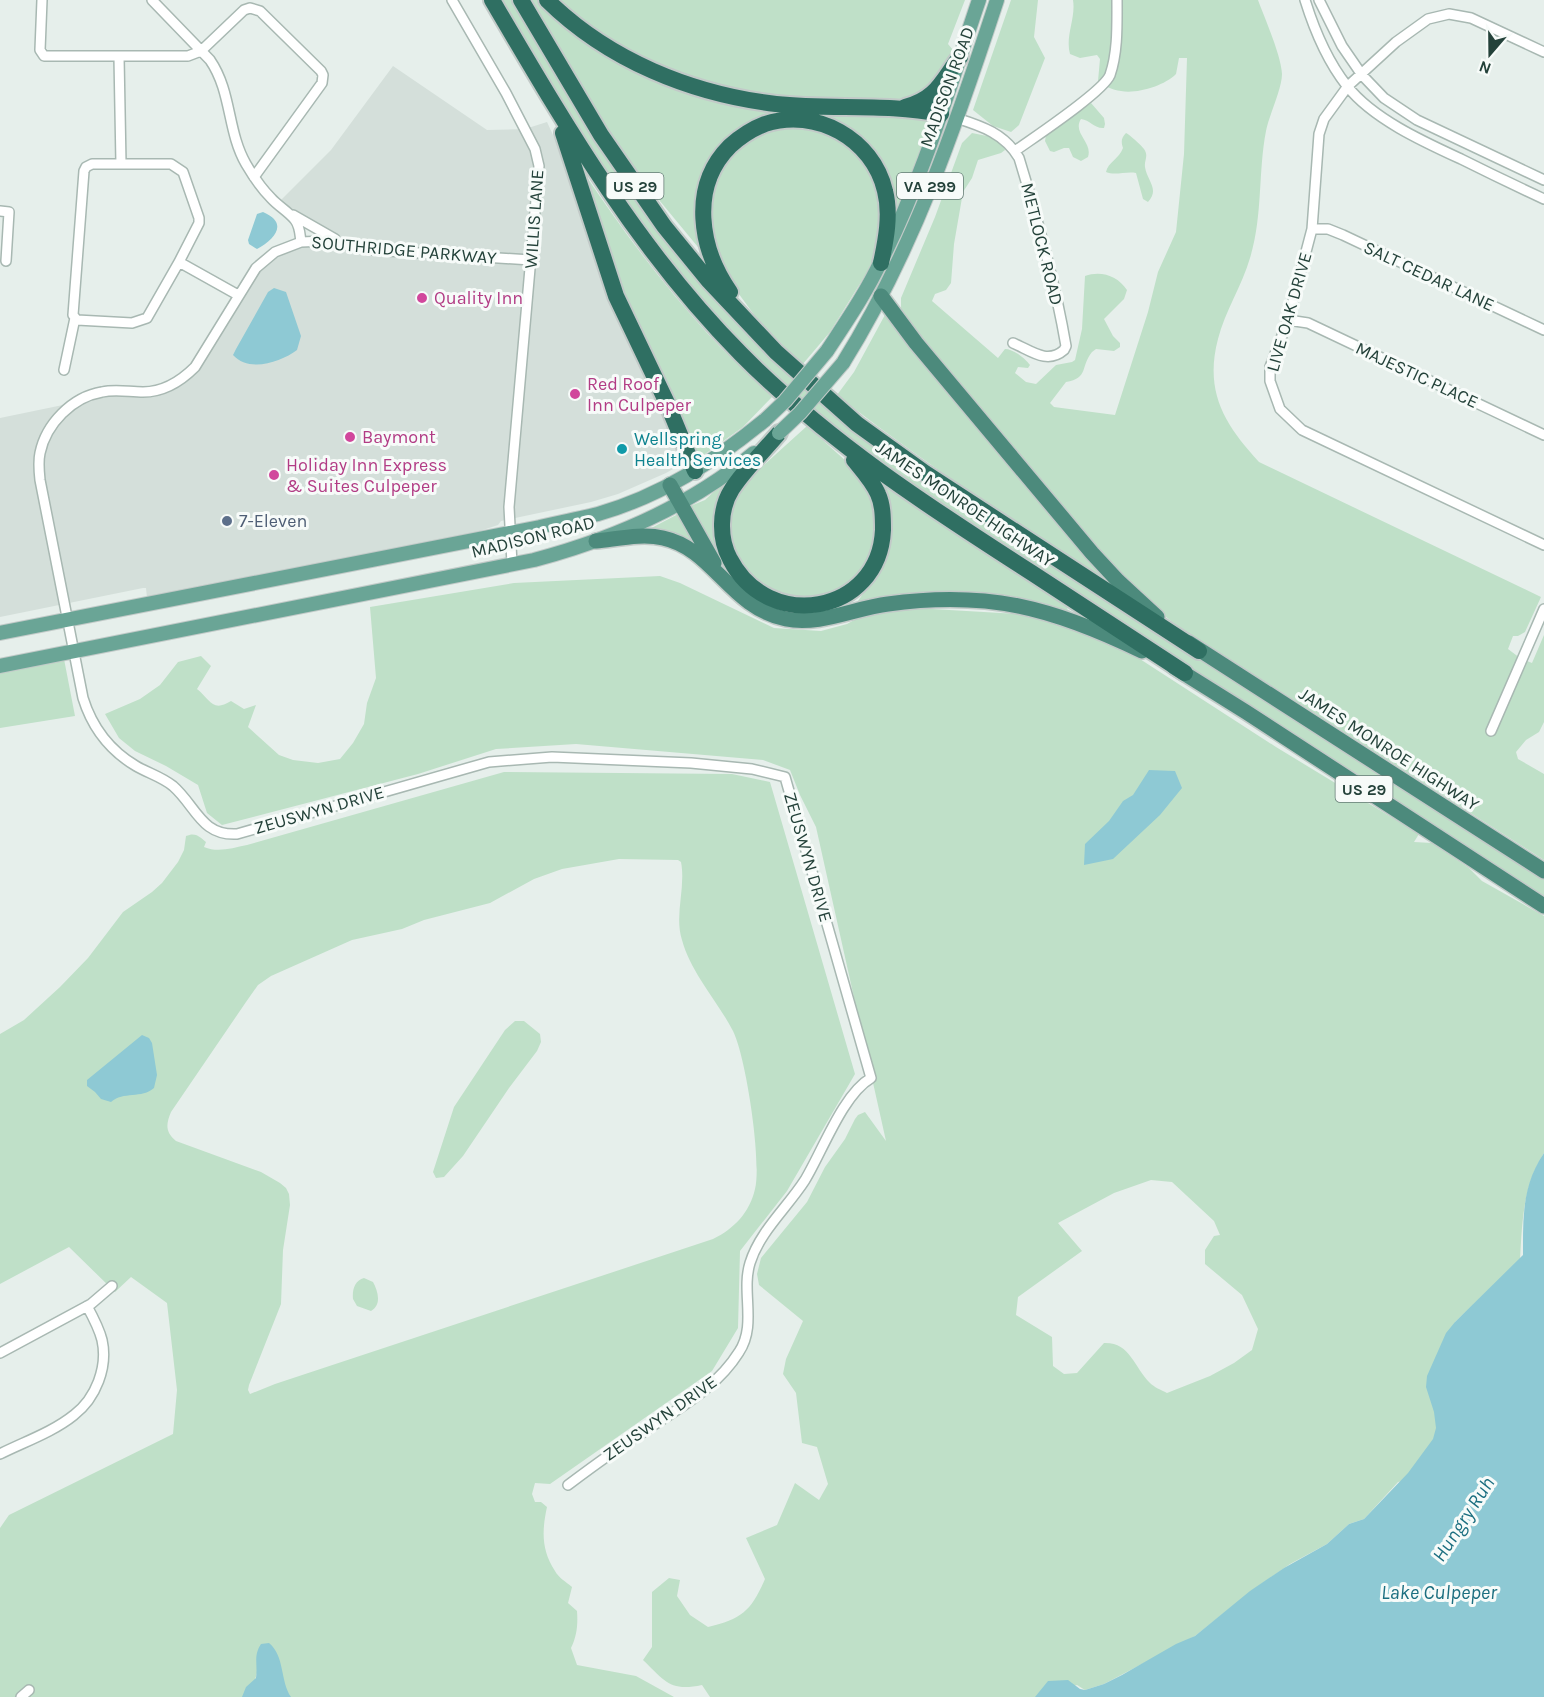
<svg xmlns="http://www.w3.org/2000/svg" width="1544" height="1697" viewBox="0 0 1544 1697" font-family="Karla,sans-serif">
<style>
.built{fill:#d4dfda}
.green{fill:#bfe0c8;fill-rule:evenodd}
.water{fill:#8ec9d4}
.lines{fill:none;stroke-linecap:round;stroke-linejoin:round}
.minor-casing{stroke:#a8b8b2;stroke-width:12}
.primary-casing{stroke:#c2cac8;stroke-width:16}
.trunk-casing{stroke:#c2cac8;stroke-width:18}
.motorway-casing{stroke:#c2cac8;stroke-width:20}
.minor{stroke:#fff;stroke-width:9}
.primary{stroke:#6aa596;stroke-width:14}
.trunk{stroke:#4c8a7c;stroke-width:15}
.motorway{stroke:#2f6f62;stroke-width:16}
.primary-bridge-casing{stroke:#c2cac8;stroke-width:16;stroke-linecap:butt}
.primary-bridge{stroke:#6aa596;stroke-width:14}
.hotel-dot{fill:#d1479c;stroke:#f7fbf9;stroke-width:2}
.culture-dot{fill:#0f9aa8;stroke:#f7fbf9;stroke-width:2}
.service-dot{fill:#5c6f8a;stroke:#f7fbf9;stroke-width:2}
.labels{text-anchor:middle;stroke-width:6;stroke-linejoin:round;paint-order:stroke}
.shield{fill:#f7fbf9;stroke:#637a73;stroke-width:1.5}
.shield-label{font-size:16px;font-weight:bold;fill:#24423a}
.street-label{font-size:18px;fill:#24423a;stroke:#f7fbf9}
.hotel-label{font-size:18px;fill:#b23c85;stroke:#f7fbf9;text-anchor:start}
.culture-label{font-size:18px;fill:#0d838f;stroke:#f7fbf9;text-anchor:start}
.service-label{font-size:18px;fill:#4e5e75;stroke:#f7fbf9;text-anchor:start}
.water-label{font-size:20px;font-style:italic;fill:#1c6f80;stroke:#f7fbf9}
</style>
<rect width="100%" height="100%" fill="#e6efeb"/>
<path class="built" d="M393,66L487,130L525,129L547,122L570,172L597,267L625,336L684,461L680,465L666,473L618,494L591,502L501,521L498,525L480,531L147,598L146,588H143L0,617V418L87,400L124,390L154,391L193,369L238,295L270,256L301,242H335L277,204L331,150Z"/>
<path class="green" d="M500,0H514L674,248L932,486L1544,879V898L937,505L823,420L751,353L696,295L611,184Z
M529,0H541L602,48L783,112L708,169L712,264L626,160Z
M551,0H965L948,44L953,50L947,69L939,82L897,104L740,94L633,57Z
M1011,0H1038L1034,37L1045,58L1019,125L1011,132L993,126L973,110Z
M1073,0H1258C1265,19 1281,55 1282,74C1282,89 1269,115 1266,131C1258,172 1263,216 1250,258C1242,286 1225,311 1218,339C1204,392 1225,425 1259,462L1541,597L1525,632L1518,636H1513L1508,649L1520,658L1532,663L1544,635V722L1539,732L1526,740L1516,752L1518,759L1544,774V860L1175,624L1134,592L910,325L901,309V298L935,217L962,143L972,133L992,137L1004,147L1005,150L1001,153L978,160L972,178L963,192L954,244L951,283L946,290L935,294L932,301L998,358L1005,349C1013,349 1025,358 1030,365L1028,368L1018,367L1015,373L1026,382L1036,384L1056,365L1072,362L1075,360L1082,329L1085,276C1101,270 1118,276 1127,290L1124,299L1104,319L1113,336L1120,343V347L1114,351L1096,349L1092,352C1080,367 1089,378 1066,382L1050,403L1054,407L1115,415L1148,312L1158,272L1176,232L1184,154L1187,58H1179L1176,74C1164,86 1137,94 1121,91C1112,90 1105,86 1098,81L1100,59L1097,55L1080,58L1070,54C1065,36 1076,18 1073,0Z
M1091,103L1104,118L1105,124L1104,128C1095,129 1090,120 1081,119C1072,133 1093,142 1088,157L1081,161L1073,157L1069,148H1064L1054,152L1050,151L1045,141L1046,135Z
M858,111L929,119L930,128L897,218L887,180L817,117Z
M793,125L828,131L866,160L885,211L876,253L866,274L830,332L802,365L755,316L725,275L707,224L720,166L754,134Z
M1126,133C1130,135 1141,145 1144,149C1149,156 1144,160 1145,167C1147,181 1160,189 1148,202L1143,199L1136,173C1126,171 1115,176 1106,172C1108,162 1119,159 1123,148C1121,142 1121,138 1126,133Z
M577,162C616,222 659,280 707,333C728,356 751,376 772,397L743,427L698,459L620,297Z
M886,313L1120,589C1023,527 927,466 837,395L854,372Z
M807,426L847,462L873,493L877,542L857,579L821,599L772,594L746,571L734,549L730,532L731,517L738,492L755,473Z
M724,482H730L714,533L716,548L710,549L688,507L705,500Z
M886,488L1070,605L1067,609L1072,612L1071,617L1042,608L860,603L858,601L860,598L877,573L882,490Z
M680,513L700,550L640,534Z
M660,576L680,583L774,628L821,631L847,624L865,614L915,608L1020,614L1071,627L1126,650L1276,747L1419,834L1414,842L1432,843L1469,868L1482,881L1544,916V1153C1523,1185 1522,1223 1520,1260L1455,1322L1447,1471L1398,1482L1364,1519L1349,1524L1327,1544L1290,1564L1254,1589L1195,1636L1104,1684L1085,1690L1077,1685L1039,1697H710L702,1685C670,1692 665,1681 643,1660L652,1647V1592L669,1578L680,1580L677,1596L690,1615L708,1627C742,1619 751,1611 765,1579L746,1538L777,1525L795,1483L819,1500L828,1484L817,1447L802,1443L796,1393L783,1374L786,1359L803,1321L759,1285L757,1274L761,1258L807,1202L825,1167L845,1139L855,1119L858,1115L865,1112L886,1141L816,827L800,795L790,770L763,760L576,744L496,749L418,774L222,825L207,813L198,785L166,766L135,751L119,738L105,714L140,699L160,685L178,662L201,656L211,666L197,689C210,699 212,713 231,701L244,709L256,705L248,727L279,755L293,760L318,763L340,759L353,743L364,724L367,703L376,678L370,607L514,583ZM1151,1180L1172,1182L1214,1221L1220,1235L1214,1236L1205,1250V1264L1242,1295L1258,1329L1252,1350L1234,1363L1210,1376L1167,1393C1161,1390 1154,1387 1150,1383C1134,1367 1130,1342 1104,1343L1077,1373L1064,1374L1053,1366L1052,1337L1016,1315L1018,1297L1082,1251L1058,1223L1114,1193Z
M64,659L75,716L0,728V672Z
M504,772L732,774L770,782L855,1074L787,1191L740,1251L738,1328L712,1371L550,1484L535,1483L532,1494L535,1502H541L547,1507C542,1530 541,1550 555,1571C558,1577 566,1582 572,1587L568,1603L577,1611C578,1624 577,1636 571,1648L577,1665L636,1676L674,1697H289L265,1645L250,1697H0V1528L9,1515L173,1434L177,1390L167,1303L131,1277L115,1292L69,1247L0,1284V1034L24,1020L60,987L88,958L123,912L152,892L162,883L178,862L184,850L186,836C195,832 199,836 206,842L204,847C218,853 232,848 247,845ZM619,859L678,860L681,862C686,888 674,915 682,940C691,973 717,1000 733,1031C746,1057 762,1162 755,1189C750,1212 734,1229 713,1239L275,1384L250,1394L248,1390L249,1385L281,1304L283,1250L290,1205L289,1194L286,1188L280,1183L261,1172L176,1141C165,1132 166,1124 171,1112L246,1002L258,985L271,976L352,940L402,929L424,920L490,903L534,879L562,869Z
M515,1021H524L540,1034L541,1042L537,1051L509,1088L463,1156L444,1177L436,1178L433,1172L454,1107L505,1030Z
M364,1278L373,1282C378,1291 382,1305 371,1311L357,1306L353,1299C352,1290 355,1280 364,1278Z"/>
<path class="water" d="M263,212C289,223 275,239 257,249L249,244L248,240L257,214Z
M274,288L286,292L301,336L297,350C281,362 249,373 233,355L236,349L268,292Z
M1149,770L1175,771L1182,788L1160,815L1113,859L1084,865L1085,844L1109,821L1123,801L1133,795Z
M142,1035L149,1038L152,1043L157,1075L154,1088C142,1099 123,1091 111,1102L101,1099L95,1092L87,1086V1080Z
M1544,1153V1697H1035L1048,1681L1068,1680L1080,1689L1085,1690L1104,1684L1122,1675L1176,1644L1195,1636L1250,1591L1284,1568L1327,1544L1349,1524L1364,1519L1408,1473L1433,1439L1436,1428L1434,1412L1426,1387L1427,1376L1446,1333L1455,1322L1523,1255C1523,1218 1522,1185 1544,1153Z
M269,1643C285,1656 280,1681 291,1697H242L246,1687L256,1678C258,1665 253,1656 261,1644Z"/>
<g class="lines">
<g class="minor-casing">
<path id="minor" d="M42,0L40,50L44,56H188L201,51L244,10L250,8L260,11L321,71L323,75L322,83L254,177
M152,0L210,60C232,92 227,131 246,164C253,176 261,188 271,198C278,206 289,212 295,220C300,226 300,235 301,242
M452,0L506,93L535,149L539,166L509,507L512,564
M1305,0C1314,29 1328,62 1347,86C1373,119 1424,142 1461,159C1489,173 1516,186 1544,199
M1319,0L1342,46L1362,75L1384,98L1417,120L1544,180
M1544,52L1471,18L1449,14L1428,19L1396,42L1348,86L1324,119L1319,134L1312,229L1288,320L1270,367V381L1280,409L1302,430L1544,545
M119,57L121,164
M956,118C982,126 1005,134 1019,158C1038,220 1055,282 1066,346L1064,350C1047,365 1030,350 1013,343
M1015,151C1033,138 1103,92 1110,75C1118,52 1117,24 1117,0
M92,164H171L183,172L199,218V223L179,262L147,318L132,323L77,320L73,315L84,171L86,167Z
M0,211L9,212L6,261
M293,215L335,239
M1312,229H1328L1343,235L1544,330
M531,260L372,250L325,241L301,242L275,252L256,268L195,367C181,381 164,392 143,392C129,392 116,389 102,392C72,397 46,424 40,453C38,462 39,471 40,480L83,698C92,727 109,750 136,766C148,773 162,777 173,786C196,806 201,836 237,834L489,762L552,757L691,763L752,769L785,777L871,1078C843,1094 822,1152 805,1180C787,1208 760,1231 750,1263C741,1292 757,1325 739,1352C716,1389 677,1409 642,1433C616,1449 592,1467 568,1485
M179,262L238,295
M1288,320L1308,323L1544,435
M64,370L75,318
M1491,731L1544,609
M0,1353L91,1304L112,1286
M0,1454C24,1442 53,1432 74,1415C96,1398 108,1367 102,1340C99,1328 93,1317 87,1306
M21,1697L29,1690"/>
</g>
<g class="primary-casing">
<path id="primary" d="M827,351C846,322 866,293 881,261C923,178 949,88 979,0
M843,363C913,251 956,125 997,0
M0,633L540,527C559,522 579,519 598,514C661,496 715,461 765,420
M0,666L534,560C613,539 690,506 754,453"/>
</g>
<g class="trunk-casing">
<path id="trunk" d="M881,296L916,343L1092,553L1118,581L1157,617
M670,485L714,563
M596,541C617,539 642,533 663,538C714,549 729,607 786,619C819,626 855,608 888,604C988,590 1053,608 1142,651
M1189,643L1544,871
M1174,667L1246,712L1544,906"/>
</g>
<g class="motorway-casing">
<path id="motorway" d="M492,0C566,126 637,249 741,354C827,441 929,507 1032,573C1083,606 1134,640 1185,673
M521,0L601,135L664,226L708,280L776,352L857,424L925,473L1199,651
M547,0C608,60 691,94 776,104C831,110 887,103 941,114
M905,107C937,99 942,80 960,57
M563,133L616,296L667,403L695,471
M730,292C700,249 689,187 730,146C740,137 752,129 765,124C816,107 873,139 885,191C891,214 886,240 881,263
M779,433C764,451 744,470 732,489C719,509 719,539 730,559C768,633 879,615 883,530C883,518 883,505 878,494C873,482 863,471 854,460"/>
</g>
<use href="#minor" class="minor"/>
<use href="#primary" class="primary"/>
<use href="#trunk" class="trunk"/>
<use href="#motorway" class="motorway"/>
<g class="primary-bridge-casing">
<path id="primary-bridge" d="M765,420L785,401L827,351
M779,433L800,413L843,363"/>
</g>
<use href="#primary-bridge" class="primary-bridge"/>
</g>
<g class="hotel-dot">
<circle cx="422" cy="298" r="6"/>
<circle cx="575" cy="394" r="6"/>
<circle cx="350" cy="437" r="6"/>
<circle cx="274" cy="475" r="6"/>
</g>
<circle class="culture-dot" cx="622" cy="449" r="6"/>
<circle class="service-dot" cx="227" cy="521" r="6"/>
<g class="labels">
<g class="shield">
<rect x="606.5" y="173" width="57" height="26" rx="4.5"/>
<rect x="897" y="173" width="66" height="26" rx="4.5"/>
<rect x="1335.5" y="776" width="57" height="26" rx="4.5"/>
</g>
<g class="shield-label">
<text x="635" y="192">US 29</text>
<text x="930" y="192">VA 299</text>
<text x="1364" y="795">US 29</text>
</g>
<g class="street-label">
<text transform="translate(947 87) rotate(-70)" y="6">MADISON ROAD</text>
<text transform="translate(534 219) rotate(-86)" y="6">WILLIS LANE</text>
<text transform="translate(1042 244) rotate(76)" y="6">METLOCK ROAD</text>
<text transform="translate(404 250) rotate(5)" y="6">SOUTHRIDGE PARKWAY</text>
<text transform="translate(1429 276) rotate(25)" y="6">SALT CEDAR LANE</text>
<text transform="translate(1289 312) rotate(-74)" y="6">LIVE OAK DRIVE</text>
<text transform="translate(1417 375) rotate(25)" y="6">MAJESTIC PLACE</text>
<text transform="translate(965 504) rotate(34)" y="6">JAMES MONROE HIGHWAY</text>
<text transform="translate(533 537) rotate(-14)" y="6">MADISON ROAD</text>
<text transform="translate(1389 749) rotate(33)" y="6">JAMES MONROE HIGHWAY</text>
<text transform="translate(319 810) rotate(-16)" y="6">ZEUSWYN DRIVE</text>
<text transform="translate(808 857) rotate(74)" y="6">ZEUSWYN DRIVE</text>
<text transform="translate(660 1418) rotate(-35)" y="6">ZEUSWYN DRIVE</text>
</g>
<g class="hotel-label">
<text x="434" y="304">Quality Inn</text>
<text x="587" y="390">Red Roof<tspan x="587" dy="21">Inn Culpeper</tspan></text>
<text x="362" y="443">Baymont</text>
<text x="286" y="471">Holiday Inn Express<tspan x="286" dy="21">&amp; Suites Culpeper</tspan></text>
</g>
<g class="culture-label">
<text x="634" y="445">Wellspring<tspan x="634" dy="21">Health Services</tspan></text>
</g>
<g class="service-label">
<text x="239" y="527">7-Eleven</text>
</g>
<g class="water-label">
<text transform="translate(1463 1519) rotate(-57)" y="7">Hungry Ruh</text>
<text x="1439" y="1599">Lake Culpeper</text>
</g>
</g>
<g transform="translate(1490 54) rotate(200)" stroke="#f7fbf9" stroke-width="4.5" paint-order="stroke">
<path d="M0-4.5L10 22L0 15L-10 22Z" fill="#24423a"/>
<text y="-9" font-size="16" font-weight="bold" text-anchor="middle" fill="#24423a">N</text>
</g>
</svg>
